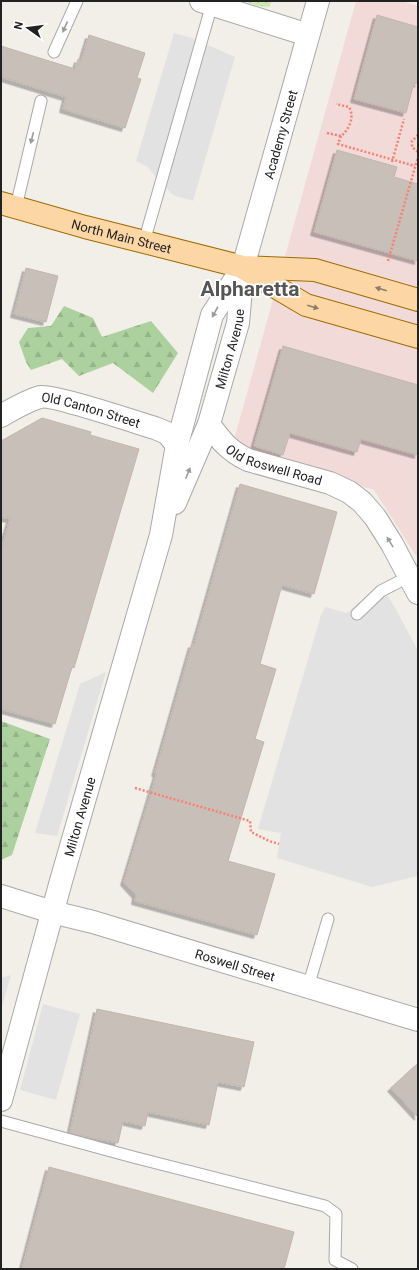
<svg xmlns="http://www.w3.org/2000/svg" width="419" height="1270" viewBox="0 0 419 1270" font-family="Roboto,sans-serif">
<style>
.commercial{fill:#f2dad9}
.grass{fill:url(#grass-dots)}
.forest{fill:url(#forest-firs)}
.parking{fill:#e2e2e2}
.building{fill:#c7bfb8;stroke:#c4b6ab;filter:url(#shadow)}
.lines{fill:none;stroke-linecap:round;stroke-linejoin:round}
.service-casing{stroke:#a9a9a9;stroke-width:13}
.minor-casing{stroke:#a9a9a9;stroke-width:24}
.tertiary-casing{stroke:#a9a9a9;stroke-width:24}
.primary-casing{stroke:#a06b00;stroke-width:24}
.path{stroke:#fa8072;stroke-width:2.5;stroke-dasharray:2 2;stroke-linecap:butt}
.service{stroke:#fff;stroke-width:11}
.minor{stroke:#fff;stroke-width:22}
.tertiary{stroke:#fff;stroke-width:22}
.primary{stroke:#fcd6a4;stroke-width:22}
.oneway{fill:#9c9c9c}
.oneway2{fill:#8f7c63}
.labels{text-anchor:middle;stroke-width:3.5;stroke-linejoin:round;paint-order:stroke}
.street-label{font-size:13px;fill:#222;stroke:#fff}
.town-label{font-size:21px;font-weight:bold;fill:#555;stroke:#fff}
</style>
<defs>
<pattern id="grass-dots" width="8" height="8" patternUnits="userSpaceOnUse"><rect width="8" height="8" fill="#cdebb0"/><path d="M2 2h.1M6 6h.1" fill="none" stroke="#b0c997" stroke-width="1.8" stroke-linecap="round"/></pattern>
<pattern id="forest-firs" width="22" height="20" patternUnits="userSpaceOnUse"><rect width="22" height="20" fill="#add19e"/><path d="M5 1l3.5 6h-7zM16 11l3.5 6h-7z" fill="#95b388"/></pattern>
<filter id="shadow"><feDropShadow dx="-3.5" dy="3.5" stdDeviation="0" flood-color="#0004"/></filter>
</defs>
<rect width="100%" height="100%" fill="#f2efe9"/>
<path class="commercial" d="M356,1H402L418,6V559L374,490L232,447Z"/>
<path class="grass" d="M242,1H272L269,7L258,6Z"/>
<path class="forest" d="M64,306L93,318L102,337L151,321L178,353L153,393L113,363L79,376L62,359L31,370L26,362L19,342L28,328L51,326Z
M1,721L50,739L12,855L1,860Z"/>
<path class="parking" d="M174,33L192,38L235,57L193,201L173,195L153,174L148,167L136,161Z
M381,584L398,613L418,651V876L372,887L277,858L281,833L258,829L321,615L325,607L347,613Z
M106,672L57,836L35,833L80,684Z
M11,975L1,1010V978Z
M43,1004L80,1014L56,1100L20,1090Z"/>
<path class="building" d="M377,15L418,27V84L414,83L406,113L354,99Z
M89,35L145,53L137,78L141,79L125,128L63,109L66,97L1,77V46L75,69L78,59L81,61Z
M337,150L397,167L394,177L418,184V261L314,232Z
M26,268L58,276L46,322L14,314Z
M283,346L418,385V455L361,439L357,452L290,433L283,455L254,446Z
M42,418L91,432L90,435L139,449L74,668L72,667L55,724L1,709V550L10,519L1,517V441Z
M240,484L337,512L314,594L282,585L260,664L276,669L255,739L264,742L228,861L275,874L257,935L135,901L136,895L124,882L157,773H155L192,644L194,645Z
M97,1009L254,1042L244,1087L218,1082L209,1125L148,1112L145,1126L123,1121L118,1143L70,1133Z
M418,1063V1117L391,1088Z
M49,1167L294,1232L284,1269H22Z"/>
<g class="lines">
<g class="service-casing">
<path id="service" d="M54,52L77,1
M16,207L41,101
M144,242L212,4
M357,614L381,591L412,575
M308,987L328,919
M1,1121L133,1157L325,1206L336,1214L335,1260L352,1269"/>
</g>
<g class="minor-casing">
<g id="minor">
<path d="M201,1L308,35"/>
<path id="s1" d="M1,416C13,409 26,401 40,397C52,394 138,423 155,428L167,433L177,445"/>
<path id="s2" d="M209,424C221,441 229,451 248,460L330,483L349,492L362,502L375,517L392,544L418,593"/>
</g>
</g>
<g class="tertiary-casing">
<g id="tertiary">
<path id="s3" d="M175,503L209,424L238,323L243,267L318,1"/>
<path id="s4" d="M1,896L52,912L93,922L418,1020"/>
<path id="s5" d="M1,1100L61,881L161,535L177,445L212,315L243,267"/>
</g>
</g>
<g class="primary-casing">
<g id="primary">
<path id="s6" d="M1,203L85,227L243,267L315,270L418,300"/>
<path d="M245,269L306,305L418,337"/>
</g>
</g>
<path class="path" d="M327,133L341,136C349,130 355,117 349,107L336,104
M418,135L412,141V147L418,152
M341,136L338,144L415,166
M392,162L404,119
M388,261L418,157
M135,788L250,821L251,832L269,841L279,844"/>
<use href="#service" class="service"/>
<use href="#minor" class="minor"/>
<use href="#tertiary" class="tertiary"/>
<use href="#primary" class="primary"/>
</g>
<defs><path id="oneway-solid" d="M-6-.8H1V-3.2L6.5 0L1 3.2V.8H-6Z"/></defs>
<g class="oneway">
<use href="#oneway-solid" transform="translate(65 27) rotate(114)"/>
<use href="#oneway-solid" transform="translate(32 138) rotate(104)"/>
<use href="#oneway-solid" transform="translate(215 312) rotate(119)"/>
<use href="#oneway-solid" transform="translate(188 473) rotate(-67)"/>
<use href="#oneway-solid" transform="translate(390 542) rotate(-121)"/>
</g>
<g class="oneway2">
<use href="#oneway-solid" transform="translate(381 289) rotate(-164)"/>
<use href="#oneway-solid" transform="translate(313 307) rotate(16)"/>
</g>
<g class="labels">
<g class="street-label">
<text dy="5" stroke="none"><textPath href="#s3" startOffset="385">Academy Street</textPath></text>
<text dy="5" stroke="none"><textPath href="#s6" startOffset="125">North Main Street</textPath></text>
<text dy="5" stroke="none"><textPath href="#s3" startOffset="164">Milton Avenue</textPath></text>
<text dy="5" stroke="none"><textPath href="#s1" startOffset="96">Old Canton Street</textPath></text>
<text dy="5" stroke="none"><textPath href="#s2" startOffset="80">Old Roswell Road</textPath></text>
<text dy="5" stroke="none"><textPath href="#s5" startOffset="294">Milton Avenue</textPath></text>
<text dy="5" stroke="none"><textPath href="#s4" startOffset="244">Roswell Street</textPath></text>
</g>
<g class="town-label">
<text x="250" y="296">Alpharetta</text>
</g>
</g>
<rect width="419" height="1270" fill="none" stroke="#222222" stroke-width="4"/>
<g transform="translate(28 28) rotate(284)" stroke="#ffffff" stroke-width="3" paint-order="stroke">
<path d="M0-3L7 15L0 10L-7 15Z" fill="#222222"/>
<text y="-6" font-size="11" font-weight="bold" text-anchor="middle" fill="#222222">N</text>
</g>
</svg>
